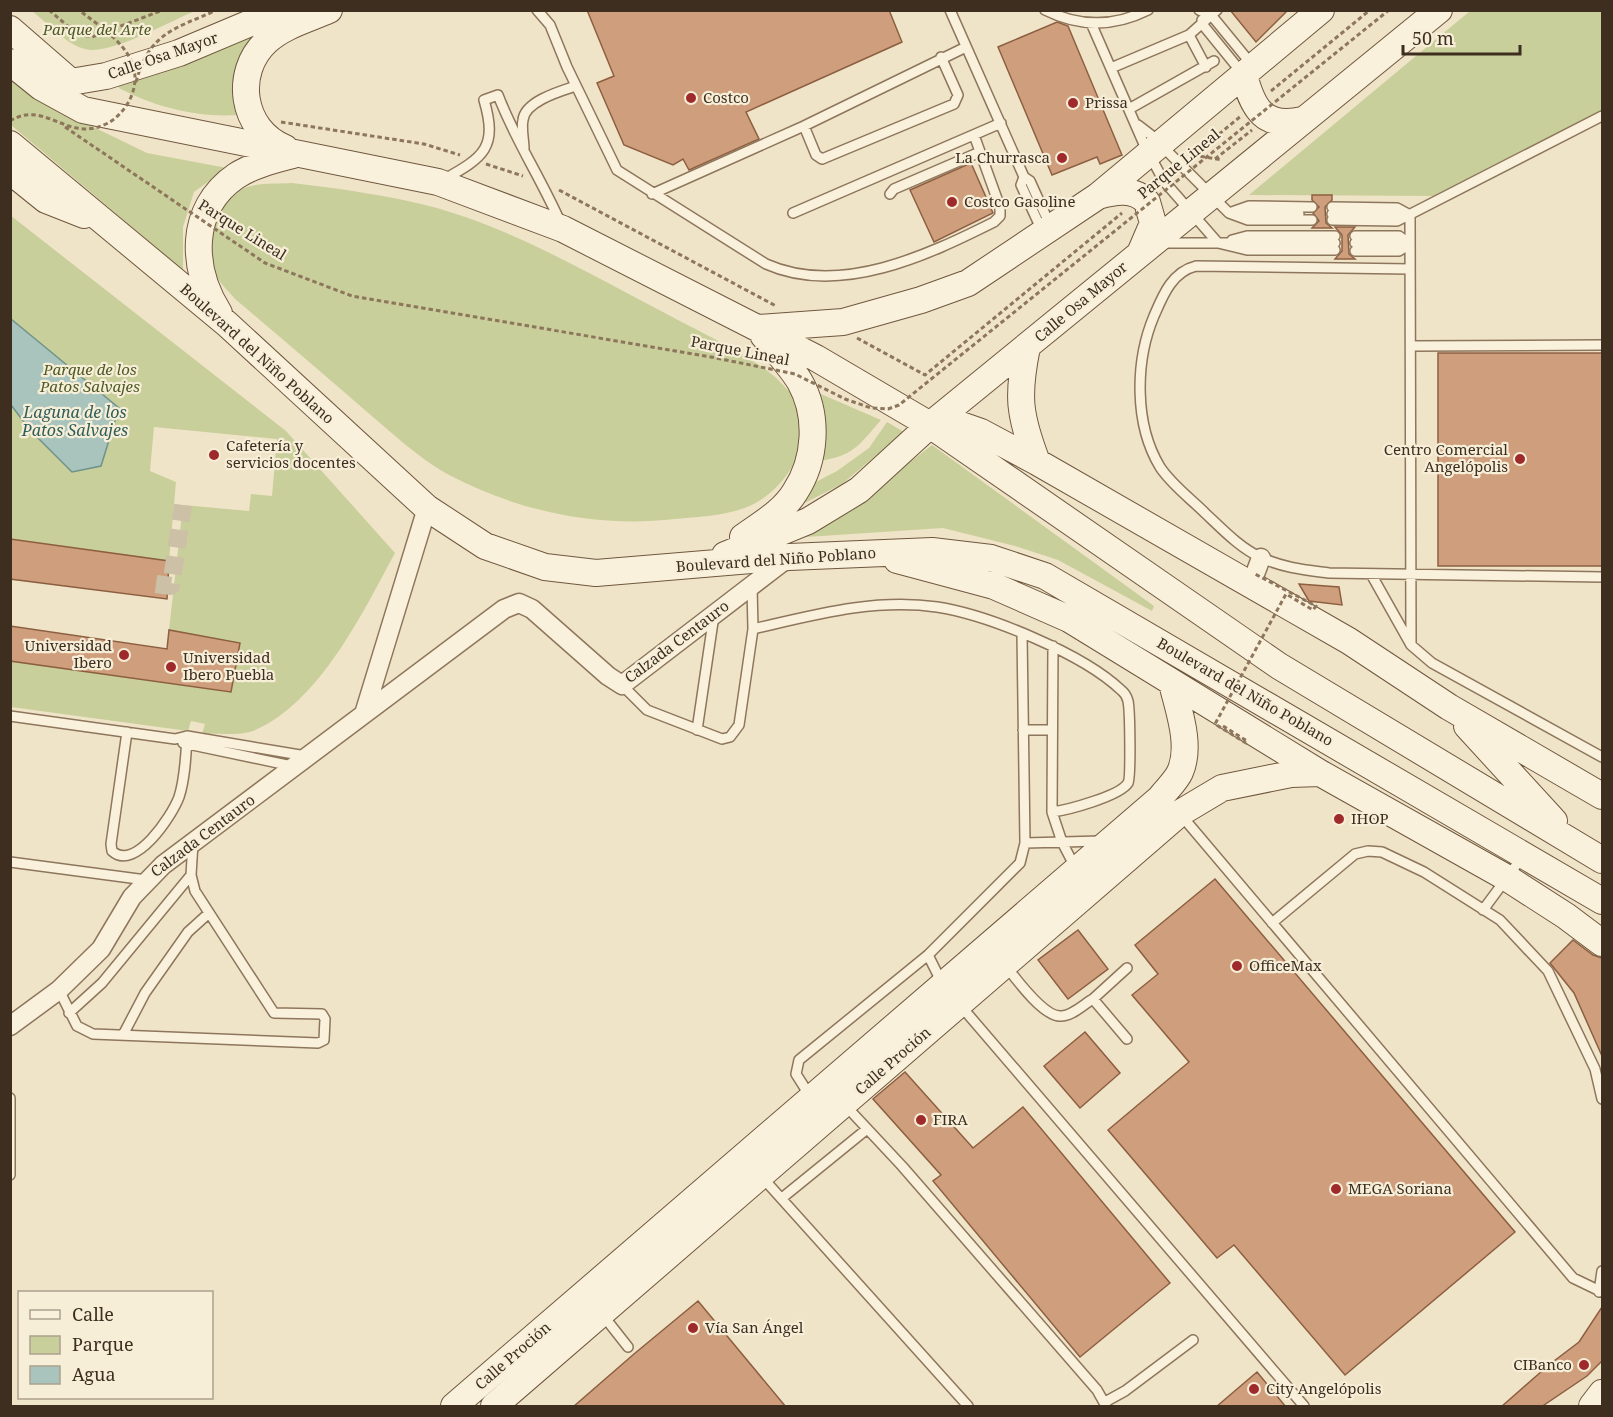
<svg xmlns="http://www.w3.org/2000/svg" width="1613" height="1417" viewBox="0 0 1613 1417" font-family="'Noto Serif',serif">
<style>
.green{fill:#c9cf9b}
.water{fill:#a9c4bc;stroke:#6f938a;stroke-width:1.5}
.building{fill:#cf9f7d;stroke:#8d5f41;stroke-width:1.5}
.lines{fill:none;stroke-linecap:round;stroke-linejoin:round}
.street-tunnel{stroke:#ccc0a6;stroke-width:18;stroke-dasharray:18 9;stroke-linecap:butt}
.lane-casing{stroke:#8d765c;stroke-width:12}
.street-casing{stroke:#8d765c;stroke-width:21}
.secondary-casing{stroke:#6f573f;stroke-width:28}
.path{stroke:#8d765c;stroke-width:3;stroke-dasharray:4.5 3;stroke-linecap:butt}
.lane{stroke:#faf1dc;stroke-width:9}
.street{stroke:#faf1dc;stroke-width:18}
.secondary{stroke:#faf1dc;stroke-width:26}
.path-bridge{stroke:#8d765c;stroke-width:3;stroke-dasharray:4.5 3;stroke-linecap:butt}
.poi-dot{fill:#9e2a2b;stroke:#f7eed8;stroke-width:2}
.labels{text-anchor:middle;stroke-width:4.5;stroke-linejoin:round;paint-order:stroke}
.park-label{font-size:15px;font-style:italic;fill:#4d5a26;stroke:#f7eed8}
.street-label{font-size:15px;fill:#3d2e20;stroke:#f7eed8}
.poi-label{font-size:15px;fill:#3d2e20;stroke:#f7eed8;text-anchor:start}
.water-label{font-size:16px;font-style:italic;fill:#2f5d5a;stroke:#f7eed8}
</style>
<rect width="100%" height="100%" fill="#f0e4c8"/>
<path class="green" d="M32,11H195C170,21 110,56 85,49C66,44 47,23 32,11Z
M294,11C259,40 217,62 238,115C199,118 154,107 119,88V77Z
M1470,11H1602V110L1433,196L1249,195Z
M10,75L48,105L147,153L227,168L194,192L183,227V270L11,125Z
M292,183C341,189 389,195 437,208C517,231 590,274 663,312C696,330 746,353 774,376C783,384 797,399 801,411C810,445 789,481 762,499C737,516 704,516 675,519C599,528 521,512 453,477C423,462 392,433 366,411C323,374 279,336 235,299C229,291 219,283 215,274C205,250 211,208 234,193C250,182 273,184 292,183Z
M10,215L286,431L395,553C363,612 319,704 253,731C240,736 217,733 202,734L205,724L191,721L188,731L11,707V661L231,692L240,643L169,630L183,505L249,511L251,494L272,496L277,439L154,427L150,471L176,482L169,561L11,539Z
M814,391L881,420C859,445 854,456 819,461Z
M887,422L904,432L842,484L789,511L808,486L837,471L869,448Z
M932,445L1154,606L1152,611L1058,560L1015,546L943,528L791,538L879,486Z"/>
<path class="water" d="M11,319L119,408L101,466L72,472L30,430L11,405Z"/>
<path class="building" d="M587,10H889L902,42L746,112L759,139L689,170L683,159L673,165L624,145L597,83L614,76Z
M1230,10H1288L1256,42Z
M1057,22L1068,26L1122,155L1100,164L1097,157L1052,175L998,47Z
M971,163L993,213L934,242L910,190Z
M1312,195H1332V200L1325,207L1326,223L1332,228H1312L1319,221L1313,213L1319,207L1312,200Z
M1335,227H1355L1348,235L1349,254L1355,259H1335L1342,251V235Z
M1438,353H1602V566H1438Z
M10,539L169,561L167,599L10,579Z
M1299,584L1339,587L1342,605L1309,601Z
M10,626L167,649L169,630L240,643L231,692L10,661Z
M1215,879L1515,1232L1345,1375L1234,1245L1217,1258L1108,1130L1189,1062L1132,995L1158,974L1135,945Z
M1078,930L1108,969L1068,999L1038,960Z
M1573,940L1593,955L1602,958V1056L1574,993L1550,963Z
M1085,1032L1120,1073L1080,1108L1044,1066Z
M905,1072L973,1148L1023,1107L1170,1283L1080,1357L933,1181L941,1175L873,1099Z
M698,1301L786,1407H573L634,1354Z
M1602,1307V1361L1587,1376L1541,1407H1501L1550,1364L1579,1342Z
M1257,1372L1286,1407H1216Z"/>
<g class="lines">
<path class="street-tunnel" d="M156,584L171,586L183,505"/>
<g class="lane-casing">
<path id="lane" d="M537,10L550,25L567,67L617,170L766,264C840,297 928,255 994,222L1000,216V207L974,135
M950,10L1024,177L1030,181L1050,225
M1045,10C1079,27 1114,27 1148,10
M1199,10L1212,16L1253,66
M1202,20L1203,25L1242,73
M1091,23L1143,142L1163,180L1218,243L1247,250H1335
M1189,35L1206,67
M1111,68L1189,35L1217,10
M1129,109L1214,61
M1138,125L1151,135L1229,213L1248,220H1312
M804,126L816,155L822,159L954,104L958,95L941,57
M524,149C524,140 521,129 523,120C525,101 561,91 576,86
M1024,177L1021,185L1043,233
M443,180C484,157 498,148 484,100L498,95C515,140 542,180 561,224
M652,194L804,126L966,47
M890,194L894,189L980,152
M1332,207L1397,208L1410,215
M793,213L1001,123
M1229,213L1249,206L1312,207
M1238,213L1299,214
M1332,214L1408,215
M1410,215L1411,645
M1332,220L1397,221L1602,116
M1355,236H1399L1410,244
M1232,240L1247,236H1335
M1161,243H1335
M1355,243L1408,244
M1355,251H1399L1410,244
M1410,269L1196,266C1172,272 1163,295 1154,316C1135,361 1134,424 1160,467C1171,484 1191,499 1205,513C1222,529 1241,549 1262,558C1284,568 1307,570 1329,573L1602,577
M1411,346L1602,345
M1371,574L1411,645L1432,663L1602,757
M753,629C814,615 874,598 937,607C989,615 1083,654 1121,690C1125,693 1127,697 1128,701C1130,710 1131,778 1128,783C1120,796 1068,810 1052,812
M1053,646L1052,812L1062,842L1075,867
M622,685L647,710L722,739L730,737L739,725L753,629L752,587
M10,716L175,739L187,736L306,756
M697,730L714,615
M1023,730H1052
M127,732L111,844L112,851C135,872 172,816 179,797C185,779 186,755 187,736
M183,743L292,766
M1181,815L1573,1278L1602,1292
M1025,843L1101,841
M10,862L146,880
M1483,910L1523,856
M1272,923L1355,854L1368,851L1382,852L1424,872L1500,920L1548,971L1595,1069L1602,1099
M928,955L942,983
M1006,966C1016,979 1043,1016 1060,1016C1071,1017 1084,1004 1093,999L1127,1039
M59,990L77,1026L93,1034L318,1043L324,1040L325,1019L322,1014L274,1013L195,891L191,875L193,843
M1093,999L1127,968
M960,1005L1304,1406
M69,1013L102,983L191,875
M123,1035L145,993L188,932L209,913
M810,1096L796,1074L799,1060L928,955L1020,863L1025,843L1022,634
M10,1098V1175
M845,1105L902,1166L1097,1390L1106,1406
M761,1176L968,1406
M782,1198L867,1129
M1599,1292L1602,1271
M602,1314L628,1347
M1105,1402L1125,1391L1193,1340"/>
</g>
<g class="street-casing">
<path id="street" d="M1255,574L1261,558
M364,714L427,508
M10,1026L59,990L101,949L132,897L163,865L504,609L519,603L532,609L608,676L622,685L789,557"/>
</g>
<g class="secondary-casing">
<path id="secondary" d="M10,29L71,82
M10,62L41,87L83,110L438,182L563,229L816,358L930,425L1279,666L1602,860
M1244,75C1253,109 1264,129 1303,120
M41,87L106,76L179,53L281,10
M10,144L227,324L427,508L485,546L545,567L596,573L789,557L932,551L991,558L1045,576L1602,901
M285,148C241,130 233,72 267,41C283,26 309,19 329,10
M10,171L46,200L84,215
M1098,196C1116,191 1134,188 1147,202L1153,223L1141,251
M219,313C191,269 188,209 236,176C253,165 274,160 293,155
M759,328L843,322L921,300L968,283L1098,196L1321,10
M1027,347C1017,396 1019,415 1037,462
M930,425H961L981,432L1037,462L1349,641L1449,707L1602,796
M743,537C761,524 783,512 795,492C816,460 819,416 800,382C790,365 775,350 763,335
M725,555L808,521L859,490L930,425L1439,10
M897,560L994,586L1069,619L1320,773L1507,878L1566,916L1602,943
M1467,726L1554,821
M454,1406L1160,798C1166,790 1176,781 1180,772C1192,745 1178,709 1172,683
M494,1406L1180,813L1222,788L1291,774L1320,773
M1592,1406L1602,1393"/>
</g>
<path class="path" d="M49,10L77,34L92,37L163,10
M1271,91L1370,10
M281,122L424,144L460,155
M1193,155L1222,160
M1190,158L1241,116
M1215,159L1252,130
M486,164L523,176
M559,190L776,306
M857,338L925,375L1122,213"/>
<use href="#lane" class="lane"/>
<use href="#street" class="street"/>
<use href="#secondary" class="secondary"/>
<path class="path-bridge" d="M136,82C149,33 174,29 217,10
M10,121C45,99 67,143 106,124C117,119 126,108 131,97C148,56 107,32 79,10
M65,127L265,263L352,296L711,357L795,374L845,399L871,408L888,409L899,405L1389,10
M1223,726L1247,741L1246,743L1215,724L1286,594L1313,610L1316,606L1255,574"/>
</g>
<g class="poi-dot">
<circle cx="691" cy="98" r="6"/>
<circle cx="1073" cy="103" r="6"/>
<circle cx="1062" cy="158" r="6"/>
<circle cx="952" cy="202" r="6"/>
<circle cx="214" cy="455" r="6"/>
<circle cx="1520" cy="459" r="6"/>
<circle cx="124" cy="655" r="6"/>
<circle cx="171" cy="667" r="6"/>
<circle cx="1339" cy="819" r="6"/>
<circle cx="1237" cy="966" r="6"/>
<circle cx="921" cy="1120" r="6"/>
<circle cx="1336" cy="1189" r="6"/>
<circle cx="693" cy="1328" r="6"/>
<circle cx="1584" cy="1365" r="6"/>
<circle cx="1254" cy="1389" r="6"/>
</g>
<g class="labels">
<g class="park-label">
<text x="97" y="35">Parque del Arte</text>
<text x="90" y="375">Parque de los<tspan x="90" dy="17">Patos Salvajes</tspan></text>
</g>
<g class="street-label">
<text transform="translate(163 56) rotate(-19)" y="5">Calle Osa Mayor</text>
<text transform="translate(1179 164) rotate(-39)" y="5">Parque Lineal</text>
<text transform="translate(242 230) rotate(32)" y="5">Parque Lineal</text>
<text transform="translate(1081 302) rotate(-40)" y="5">Calle Osa Mayor</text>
<text transform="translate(740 351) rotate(11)" y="5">Parque Lineal</text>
<text transform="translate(257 354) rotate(42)" y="5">Boulevard del Niño Poblano</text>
<text transform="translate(776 560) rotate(-4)" y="5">Boulevard del Niño Poblano</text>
<text transform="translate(677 642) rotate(-37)" y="5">Calzada Centauro</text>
<text transform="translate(1245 692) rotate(30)" y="5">Boulevard del Niño Poblano</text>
<text transform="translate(203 836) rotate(-37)" y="5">Calzada Centauro</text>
<text transform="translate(893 1061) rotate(-41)" y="5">Calle Proción</text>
<text transform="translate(513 1356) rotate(-41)" y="5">Calle Proción</text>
</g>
<g class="poi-label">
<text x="703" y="103">Costco</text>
<text x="1085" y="108">Prissa</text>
<text x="1050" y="163" text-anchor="end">La Churrasca</text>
<text x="964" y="207">Costco Gasoline</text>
<text x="226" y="451">Cafetería y<tspan x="226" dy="17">servicios docentes</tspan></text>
<text x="1508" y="455" text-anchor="end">Centro Comercial<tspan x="1508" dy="17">Angelópolis</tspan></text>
<text x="112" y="651" text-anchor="end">Universidad<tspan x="112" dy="17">Ibero</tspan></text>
<text x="183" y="663">Universidad<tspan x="183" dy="17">Ibero Puebla</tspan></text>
<text x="1351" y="824">IHOP</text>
<text x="1249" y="971">OfficeMax</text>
<text x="933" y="1125">FIRA</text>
<text x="1348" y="1194">MEGA Soriana</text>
<text x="705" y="1333">Vía San Ángel</text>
<text x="1572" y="1370" text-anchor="end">CIBanco</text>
<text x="1266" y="1394">City Angelópolis</text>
</g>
<g class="water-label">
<text x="75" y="418">Laguna de los<tspan x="75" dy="18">Patos Salvajes</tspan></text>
</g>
</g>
<rect width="1613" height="1417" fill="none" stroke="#3d2e20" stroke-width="24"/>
<rect x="18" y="1291" width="195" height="108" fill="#f7eed8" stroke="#ada18e" stroke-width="1.5"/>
<rect x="30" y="1310" width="30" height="9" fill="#faf1dc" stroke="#ada18e" stroke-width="1.5"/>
<text x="72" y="1321" font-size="18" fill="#3d2e20">Calle</text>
<rect x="30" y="1336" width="30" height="18" fill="#c9cf9b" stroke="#ada18e" stroke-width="1.5"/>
<text x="72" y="1351" font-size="18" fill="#3d2e20">Parque</text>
<rect x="30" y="1366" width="30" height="18" fill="#a9c4bc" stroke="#ada18e" stroke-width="1.5"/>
<text x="72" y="1381" font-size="18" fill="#3d2e20">Agua</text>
<path d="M1403 45v9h117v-9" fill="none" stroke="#3d2e20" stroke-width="3"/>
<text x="1412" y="45" font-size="18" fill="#3d2e20" stroke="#f7eed8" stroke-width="4.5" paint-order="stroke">50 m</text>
</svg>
